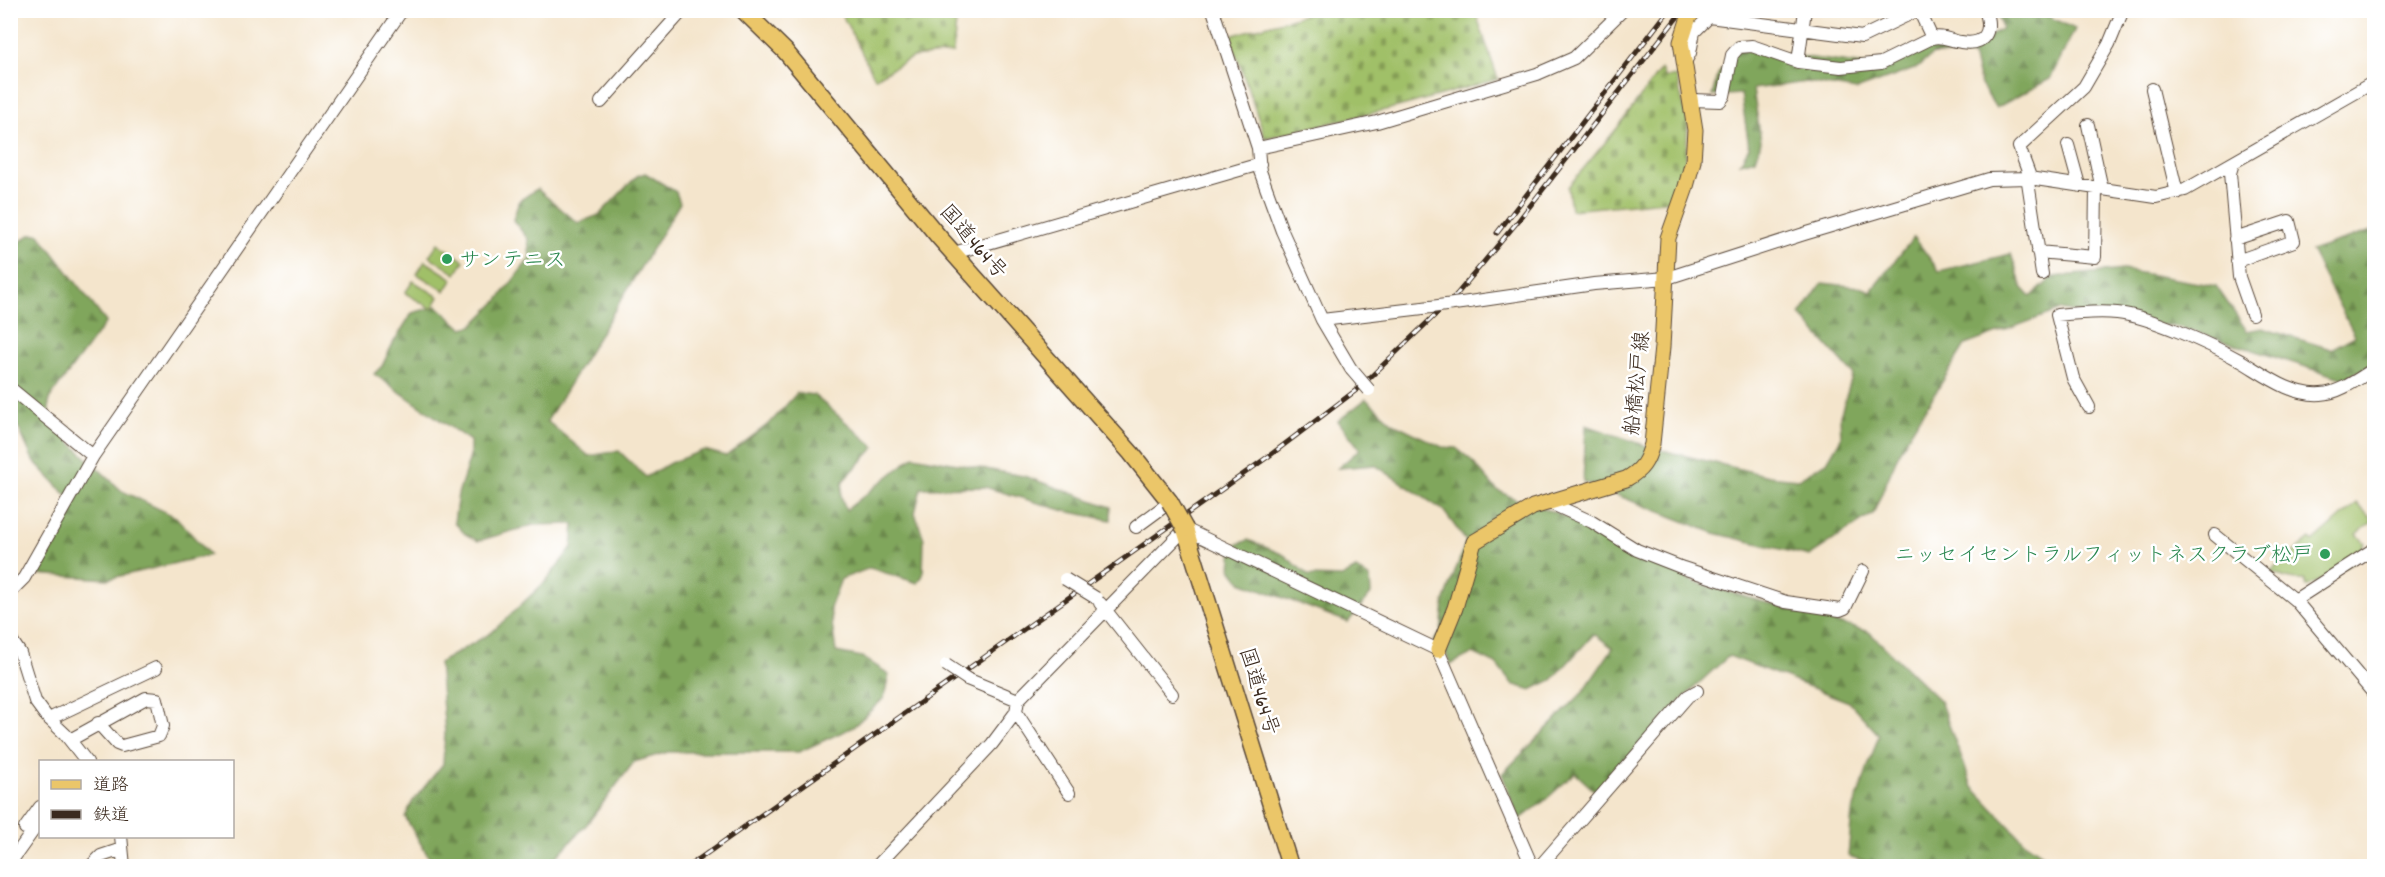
<svg xmlns="http://www.w3.org/2000/svg" width="2385" height="877" viewBox="0 0 2385 877" font-family="Dekko,'Klee One',sans-serif">
<style>
.forest{fill:url(#forest-firs);stroke:#5e683d;stroke-width:1.5}
.cemetery{fill:url(#cemetery-stones);stroke:#6e7543;stroke-width:1.5}
.garden{fill:#a0c068;stroke:#6e7543;stroke-width:1.5}
.lines{fill:none;stroke-linecap:round;stroke-linejoin:round}
.minor-casing{stroke:#574638;stroke-width:14}
.major-casing{stroke:#574638;stroke-width:17}
.highway-casing{stroke:#574638;stroke-width:19}
.minor{stroke:#fff;stroke-width:12}
.major{stroke:#ebc669;stroke-width:15}
.highway{stroke:#ebc669;stroke-width:16}
.rail-casing{stroke:#3b2a1e;stroke-width:5}
.rail{stroke:#fff;stroke-width:3;stroke-dasharray:9;stroke-linecap:butt}
.minor-bridge-casing{stroke:#574638;stroke-width:14;stroke-linecap:butt}
.highway-bridge-casing{stroke:#574638;stroke-width:19;stroke-linecap:butt}
.minor-bridge{stroke:#fff;stroke-width:12}
.highway-bridge{stroke:#ebc669;stroke-width:16}
.leisure-dot{fill:#2e9e5b;stroke:#fff;stroke-width:2}
.labels{text-anchor:middle;stroke-width:5;stroke-linejoin:round;paint-order:stroke}
.street-label{font-size:21px;fill:#3b2a1e;stroke:#fff}
.leisure-label{font-size:21px;fill:#27864d;stroke:#fff;text-anchor:start}
</style>
<defs>
<pattern id="forest-firs" width="22" height="20" patternUnits="userSpaceOnUse" patternTransform="scale(1.5)"><rect width="22" height="20" fill="#80a65c"/><path d="M5 1l3.5 6h-7zM16 11l3.5 6h-7z" fill="#6a874b"/></pattern>
<pattern id="cemetery-stones" width="16" height="16" patternUnits="userSpaceOnUse" patternTransform="scale(1.5)"><rect width="16" height="16" fill="#a0c068"/><path d="M2 7V4a2 2 0 0 1 4 0v3zM10 15v-3a2 2 0 0 1 4 0v3z" fill="#849c55"/></pattern>
</defs>
<rect width="100%" height="100%" fill="#fff"/>
<filter id="ink" filterUnits="userSpaceOnUse"><feTurbulence type="fractalNoise" baseFrequency=".0167" numOctaves="2"/><feDisplacementMap in="SourceGraphic" scale="12" xChannelSelector="R" yChannelSelector="G"/><feConvolveMatrix kernelMatrix="1 2 1 2 8 2 1 2 1" color-interpolation-filters="sRGB"/></filter>
<filter id="wash" filterUnits="userSpaceOnUse"><feTurbulence type="fractalNoise" baseFrequency=".008" numOctaves="4" result="noise"/><feDisplacementMap in="SourceGraphic" scale="24" xChannelSelector="R" yChannelSelector="G"/><feGaussianBlur stdDeviation="1.35" result="paint"/><feColorMatrix in="noise" values="0 0 0 0 0 0 0 0 0 0 0 0 0 0 0 0 0 1.4 0 .05"/><feComposite in="paint" operator="in"/></filter>
<g filter="url(#wash)">
<rect width="100%" height="100%" fill="#f4e5cc"/>
<path class="forest" d="M1997,11H2037L2075,29L2050,79L1996,108L1981,85L1973,56L1933,54L1917,68L1856,90L1807,82L1753,89L1761,141L1756,159L1740,163L1749,147L1741,94L1712,96L1718,74L1738,48L1872,66L1930,41L1973,49L2002,28Z
M645,173L676,192L680,203L547,421L589,456L619,451L646,477L670,463L704,450L726,456L771,422L797,393L814,395L875,447L843,481L841,496L846,510L914,456L1024,476L1111,507V520L1065,511L985,487L921,488L915,513L924,539L923,575L918,583L870,568L841,579L830,608L836,652L862,657L889,674L884,698L853,727L799,752H668L634,762L587,824L548,866H437L428,856L405,817L413,801L443,764L445,733L439,663L491,633L546,581L572,547L574,524L533,525L478,541L465,534L454,522L458,494L470,457V441L374,374L382,366L393,343L412,313L437,306L462,328L472,326L498,300L530,258L528,239L513,220L519,201L537,189L578,223L599,215L637,176Z
M2374,230V363L2344,379L2183,328L2060,310L1965,345L1901,448L1873,514L1809,556L1714,533L1583,482L1586,425L1653,448L1769,476L1798,479L1827,462L1841,438L1840,416L1853,374L1800,315L1822,283L1860,287L1871,291L1914,237L1939,271L2011,254L2022,287L2031,297L2053,277L2123,270L2216,286L2247,331L2262,328L2331,349L2355,336L2311,251Z
M31,234H39L106,322L49,399V415L71,443L122,491L176,517L210,555L108,579L35,574L73,502L33,460L18,427L11,419V248Z
M1366,399L1393,423L1442,447L1456,448L1470,459L1497,490L1515,499L1557,513L1694,582L1869,632L1940,701L1972,786L2024,842L2053,861L2048,866H1995L1990,864L1988,866H1881L1848,856L1852,813L1879,735L1849,702L1729,656C1679,699 1639,743 1598,794L1575,773L1543,802L1519,820L1502,774L1583,692L1613,648L1594,634L1552,680L1531,690L1512,684L1496,664L1473,653L1450,665L1446,653L1434,641L1441,632L1444,603L1466,541L1443,510L1375,465L1338,468L1360,449L1338,421Z
M1248,540L1284,555L1309,576L1342,577L1356,569L1370,578L1371,594L1348,622L1241,582L1231,569L1233,546Z"/>
<path class="cemetery" d="M1321,10L1475,11L1498,79L1398,107L1265,138L1230,36Z
M840,11H957L953,53L913,57L875,78Z
M1661,69L1665,78L1676,76L1688,123L1685,168L1674,200L1571,210L1568,187L1618,127Z"/>
<path class="garden" d="M438,243L464,261L456,274L429,256Z
M425,261L453,279L445,291L417,274Z
M413,281L439,297L432,309L405,293Z
M2357,503L2373,521L2357,534L2365,543L2351,564L2307,587L2305,580C2291,581 2283,578 2271,571L2310,539L2313,542Z"/>
</g>
<g filter="url(#ink)">
<g class="lines">
<g class="minor-casing">
<path id="minor" d="M1213,10L1258,148L1260,171L1282,231L1322,320L1423,308
M1919,10L1932,38
M1798,62L1805,10
M1684,64L1690,53L1694,32L1709,17L1862,37L1918,10
M2152,89L2177,193
M1692,100L1720,101L1724,96L1732,55L1739,47L1752,46L1798,62L1841,67L1881,63L1932,38C1942,35 1951,41 1961,42C1985,46 1993,32 1985,10
M601,102L683,10
M2088,125L2102,189
M2068,145L2079,185
M1258,148L1377,122L1537,74L1574,58L1623,10
M2233,163L2230,173L2239,277L2252,314
M2235,239L2289,221L2294,241L2237,261
M2038,252L2095,257L2096,188
M954,253L1260,164
M2042,274L2028,182L2029,174L2019,147L2084,87L2109,44L2123,10
M1469,302L1594,284L1667,278L1804,234L1989,179L2029,178L2156,197L2185,190L2374,82
M1322,320L1351,369
M10,388L93,456
M2089,407L2073,378L2057,315C2077,313 2097,311 2117,313C2149,316 2212,345 2241,361C2265,375 2291,396 2321,394C2340,393 2358,379 2374,369
M1548,502L1592,522L1637,550L1683,568L1786,602L1840,610L1845,608L1863,571
M1136,527L1170,502
M2215,535L2295,600L2374,694
M10,592L24,578L93,456L402,10
M2295,600L2374,549
M1100,603L1172,694
M10,638L20,653L35,701L46,716L65,734L87,762
M967,679L1018,700L1185,529L1438,650L1532,866
M1016,712L1069,793
M49,719L156,668
M70,740L146,698L157,699L163,726L159,736L122,746L117,744L98,723
M25,828L40,807
M121,836L124,866
M10,863L40,821
M91,866L101,856L122,849
M877,866L992,744L1016,712L1018,700
M1540,866L1688,696L1697,691"/>
</g>
<g class="major-casing">
<path id="major" d="M1438,650L1455,608L1474,542L1533,507L1626,479C1642,470 1647,462 1652,444L1662,347L1668,238L1685,190L1693,161L1695,130L1681,42L1689,17L1695,10"/>
</g>
<g class="highway-casing">
<path id="highway" d="M743,10L785,51L938,236L1131,453L1170,502
M1185,529L1290,866"/>
</g>
<use href="#minor" class="minor"/>
<use href="#major" class="major"/>
<use href="#highway" class="highway"/>
<g class="rail-casing">
<path id="rail" d="M1497,233L1669,10
M689,866L1269,456L1359,388L1457,294L1519,220L1683,10"/>
</g>
<use href="#rail" class="rail"/>
<g class="minor-bridge-casing">
<path id="minor-bridge" d="M1423,308L1469,302
M1351,369L1369,390
M1065,579L1096,598
M946,665L967,679"/>
</g>
<g class="highway-bridge-casing">
<path id="highway-bridge" d="M1170,502L1185,529"/>
</g>
<use href="#minor-bridge" class="minor-bridge"/>
<use href="#highway-bridge" class="highway-bridge"/>
</g>
</g>
<g class="leisure-dot">
<circle cx="447" cy="259" r="6"/>
<circle cx="2325" cy="554" r="6"/>
</g>
<g class="labels">
<g class="street-label">
<text transform="translate(974 241) rotate(49)" y="7">国道464号</text>
<text transform="translate(1636 383) rotate(-84)" y="7">船橋松戸線</text>
<text transform="translate(1260 691) rotate(73)" y="7">国道464号</text>
</g>
<g class="leisure-label">
<text x="459" y="266">サンテニス</text>
<text x="2313" y="561" text-anchor="end">ニッセイセントラルフィットネスクラブ松戸</text>
</g>
</g>
<rect width="2385" height="877" fill="none" stroke="#fff" stroke-width="36"/>
<rect x="39" y="760" width="195" height="78" fill="#ffffff" stroke="#b1aaa5" stroke-width="1.5"/>
<rect x="51" y="780" width="30" height="9" fill="#ebc669" stroke="#b1aaa5" stroke-width="1.5"/>
<text x="93" y="790" font-size="18" fill="#3b2a1e">道路</text>
<rect x="51" y="810" width="30" height="9" fill="#3b2a1e" stroke="#b1aaa5" stroke-width="1.5"/>
<text x="93" y="820" font-size="18" fill="#3b2a1e">鉄道</text>
</svg>
